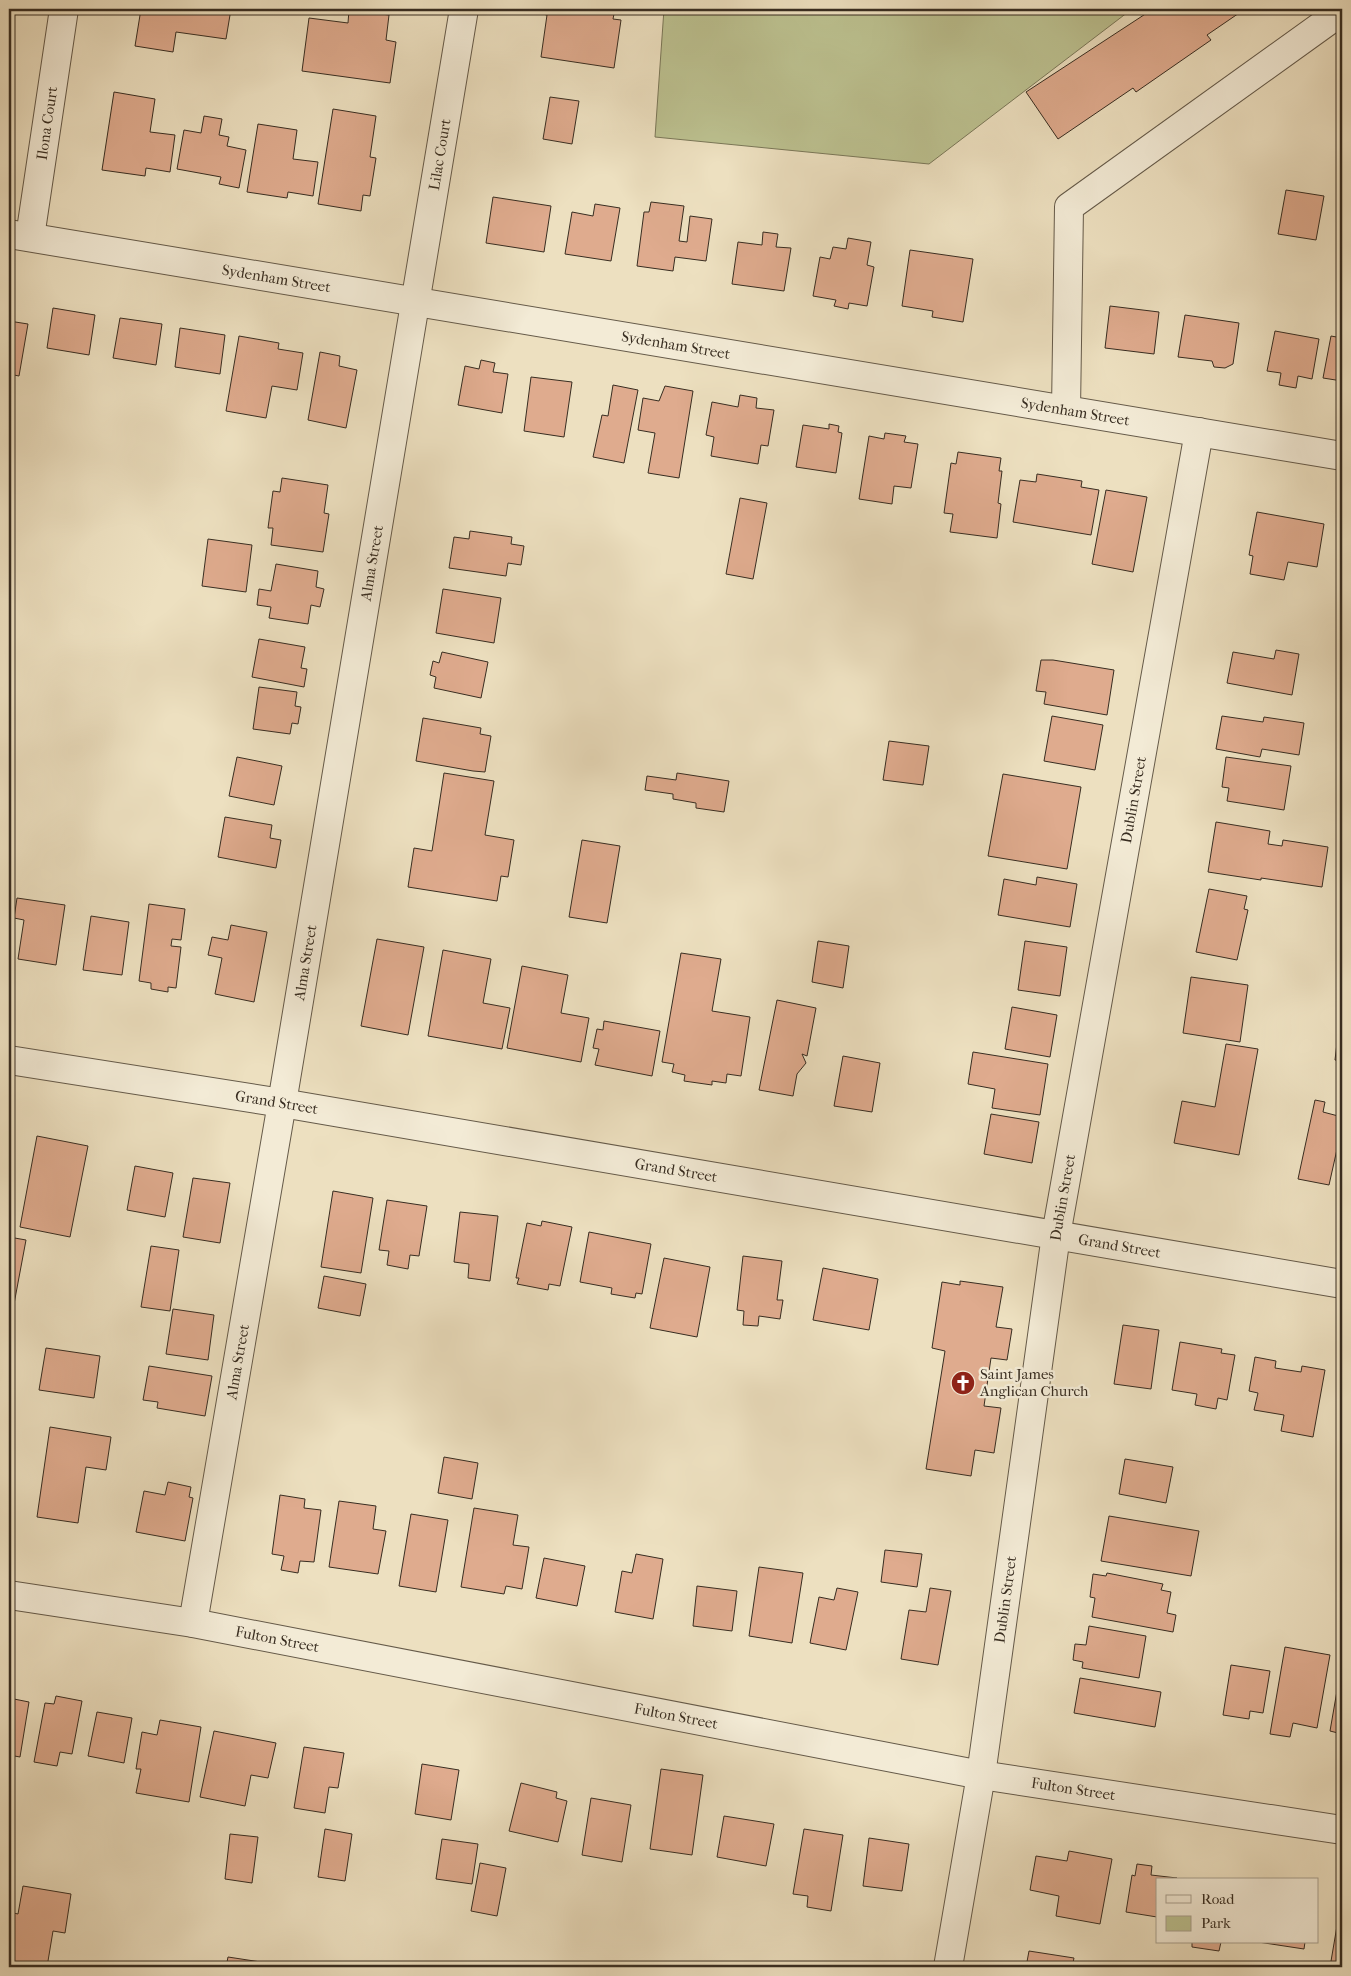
<svg xmlns="http://www.w3.org/2000/svg" width="1351" height="1976" viewBox="0 0 1351 1976" font-family="'IM FELL French Canon',serif">
<style>
.green{fill:#bcc190;stroke:#7a7758}
.building{fill:#dfab8e;stroke:#382d21}
.lines{fill:none;stroke-linecap:round;stroke-linejoin:round}
.minor-casing{stroke:#655a49;stroke-width:30}
.minor{stroke:#f3ebd6;stroke-width:28}
.labels{text-anchor:middle;stroke-width:4.5;stroke-linejoin:round;paint-order:stroke}
.street-label{font-size:15px;fill:#382d21;stroke:#f3ebd6}
.poi-label{font-size:15px;fill:#382d21;stroke:#f3ebd6;text-anchor:start}
</style>
<rect width="100%" height="100%" fill="#ede0c0"/>
<filter id="stains"><feTurbulence type="fractalNoise" baseFrequency=".004" numOctaves="4"/><feColorMatrix values="0 0 0 0 .2 0 0 0 0 .09 0 0 0 0 .02 0 0 0 .5 -.17"/></filter>
<radialGradient id="worn" r=".72"><stop offset=".6" stop-color="#630" stop-opacity="0"/><stop offset="1" stop-color="#630" stop-opacity=".3"/></radialGradient>
<path class="green" d="M664,9H1132L929,164L655,137Z"/>
<path class="building" d="M141,9H231L226,39L176,32L173,52L135,46Z
M543,9H615L613,19L621,20L614,68L541,57L547,15L542,14Z
M1153,9H1245L1207,35L1211,40L1136,92L1133,88L1058,139L1026,92Z
M349,10L389,15L386,40L396,42L390,83L302,71L309,18L348,23Z
M114,92L155,99L150,132L175,135L170,172L146,168L145,176L102,170Z
M550,97L579,101L572,144L543,139Z
M333,109L376,116L370,157L376,158L370,196L363,195L361,211L318,204Z
M204,116L222,119L219,135L229,137L227,146L246,150L239,188L219,184L221,177L177,169L184,130L201,133Z
M258,124L297,130L293,159L318,162L313,196L288,192L287,198L247,192Z
M1286,190L1324,196L1316,240L1278,234Z
M493,197L551,206L544,252L486,243Z
M651,202L684,206L679,241L687,242L690,216L712,219L706,261L675,257L673,271L637,266L644,212H649Z
M595,204L620,208L611,261L565,254L572,212L593,216Z
M763,232L778,234L776,247L791,248L784,291L732,284L738,242L762,245Z
M848,238L871,242L867,265L874,267L867,306L849,303L848,309L834,306L836,300L813,296L820,257L830,259L833,247L846,249Z
M910,250L973,259L963,322L932,317L933,311L902,306Z
M1110,306L1159,312L1154,354L1105,348Z
M53,308L95,315L89,355L47,348Z
M1185,315L1239,323L1233,364L1225,368L1214,367L1212,361L1178,357Z
M120,318L162,324L156,365L113,358Z
M9,321L28,324L19,376L9,374Z
M180,328L225,335L220,374L175,367Z
M1275,331L1319,339L1312,379L1298,376L1296,388L1279,385L1281,373L1267,371Z
M239,336L279,343L278,349L303,353L297,390L272,386L266,418L226,411Z
M1331,336L1342,338V388L1341,387L1342,381L1323,378Z
M320,352L340,356L339,366L357,370L346,428L308,420Z
M481,360L495,363L493,372L508,374L502,413L458,405L465,366L479,369Z
M531,377L572,382L564,437L524,431Z
M613,385L638,390L624,463L593,457L602,415L608,416Z
M665,386L693,391L679,478L648,473L655,433L638,430L643,398L659,401Z
M740,395L757,398L756,408L774,410L768,446L761,445L758,464L711,456L714,437L706,435L712,402L738,407Z
M829,424L839,426L838,432L842,433L836,473L796,467L803,425L829,429Z
M885,433L906,436L904,442L918,444L911,488L894,486L892,504L859,499L869,436L884,439Z
M958,452L1001,458L999,471H1002L998,503L1001,504L997,538L950,532L953,514L944,513L951,463L956,464Z
M1037,474L1082,481L1081,487L1099,490L1091,535L1013,522L1020,480L1036,482Z
M282,478L328,485L324,513L329,514L323,552L271,545L273,528H268L273,491L280,492Z
M1106,490L1147,497L1133,572L1092,564Z
M740,498L767,503L753,579L726,574Z
M1257,512L1324,524L1317,567L1288,562L1284,580L1250,574L1253,556L1249,555Z
M470,531L512,537L511,544L524,546L521,565L508,563L506,576L449,568L454,537L469,539Z
M208,539L252,545L246,592L202,586Z
M276,564L318,571L316,587L324,589L320,607L311,605L308,624L269,618L271,607L257,605L259,589L271,591Z
M443,589L501,598L494,643L436,633Z
M259,639L305,647L301,668L307,669L304,687L252,677Z
M1276,650L1299,654L1292,695L1227,683L1233,652L1274,659Z
M442,652L488,662L481,698L434,688L436,677L430,675L433,661L439,663Z
M1041,660H1053L1114,670L1107,715L1044,704L1046,692L1036,691Z
M259,687L297,692L295,706L301,707L298,724L292,723L290,734L253,729Z
M1052,716L1103,725L1095,770L1044,761Z
M1222,716L1263,722L1264,717L1304,723L1299,755L1262,749L1260,757L1216,749Z
M423,718L481,728L480,734L491,736L485,772L473,771L416,761Z
M889,741L929,746L923,785L883,780Z
M237,757L282,766L274,805L229,796Z
M1226,757L1291,766L1284,810L1227,801L1229,788L1222,787Z
M444,773L494,781L485,835L514,840L508,877L501,876L497,901L408,887L414,848L432,851Z
M677,773L729,781L724,812L696,808V803L673,799V794L645,790L647,776L676,780Z
M1003,774L1081,787L1067,869L988,856Z
M225,817L272,825L270,838L281,840L276,868L218,857Z
M1216,822L1270,831L1268,844L1282,846L1283,840L1328,847L1322,887L1261,878V880L1208,872Z
M582,840L620,846L607,923L569,917Z
M1037,877L1077,884L1070,927L998,915L1004,879L1036,885Z
M1209,889L1247,896L1244,909L1248,910L1237,960L1196,952Z
M17,898L65,905L56,965L18,959L24,920L14,918Z
M149,904L185,909L181,940L172,939L171,946L181,947L176,988L168,987V992L151,989V983L139,981Z
M91,916L129,922L122,975L83,970Z
M231,925L267,932L254,1002L215,994L222,958L208,955L212,937L228,940Z
M377,939L424,947L408,1035L361,1026Z
M818,941L849,946L843,988L812,982Z
M1025,941L1067,947L1060,996L1018,990Z
M443,950L491,959L483,1003L510,1008L502,1049L428,1036Z
M681,953L721,959L712,1011L750,1017L741,1076L727,1074L726,1083L712,1081V1085L684,1081L685,1075L672,1072L674,1064L662,1062Z
M522,966L568,975L561,1013L589,1018L581,1062L507,1048Z
M1191,977L1248,985L1240,1042L1183,1033Z
M777,1000L816,1008L807,1056L802,1054L806,1063L797,1074L793,1096L759,1090Z
M1012,1007L1057,1015L1050,1057L1005,1049Z
M1341,1009H1342V1061L1335,1060Z
M604,1021L660,1031L652,1076L595,1065L599,1049L593,1048L597,1029L603,1030Z
M1226,1044L1258,1049L1239,1155L1174,1143L1182,1101L1215,1107Z
M973,1052L1048,1064L1040,1115L992,1108L995,1089L968,1084Z
M843,1056L880,1063L872,1112L834,1106Z
M1315,1100L1325,1102L1323,1112L1342,1117V1127L1329,1185L1298,1179Z
M991,1114L1039,1122L1032,1163L984,1154Z
M37,1136L88,1146L70,1237L20,1227Z
M135,1166L173,1173L165,1217L127,1210Z
M193,1178L230,1183L220,1243L183,1237Z
M333,1191L373,1198L361,1273L321,1267Z
M387,1200L427,1206L419,1256L410,1255L408,1269L387,1265L389,1251L379,1250Z
M460,1212L498,1216L490,1281L468,1278L469,1264L454,1262Z
M542,1221L572,1227L560,1286L549,1284L548,1290L517,1284L519,1278H516L527,1223L541,1226Z
M589,1232L651,1244L642,1294L636,1293L635,1298L611,1294L612,1288L580,1282Z
M9,1237L26,1240L11,1320H9Z
M151,1246L179,1250L170,1311L141,1307Z
M743,1256L782,1261L777,1300H783L780,1319L759,1316L758,1326L743,1325L744,1311L737,1310Z
M664,1258L710,1267L697,1337L650,1328Z
M823,1268L878,1279L869,1330L813,1320Z
M324,1276L366,1284L360,1316L318,1308Z
M960,1281L1003,1287L996,1327L1012,1329L1007,1360L991,1358L984,1406L1001,1408L994,1453L975,1450L971,1476L926,1469L945,1351L932,1348L942,1282L960,1285Z
M173,1309L214,1315L208,1360L166,1354Z
M1123,1325L1159,1330L1151,1389L1114,1384Z
M1180,1342L1222,1349L1221,1353L1235,1355L1227,1400L1218,1398L1216,1409L1195,1405L1197,1394L1172,1390Z
M46,1348L100,1356L94,1398L39,1390Z
M1255,1357L1276,1361L1275,1368L1301,1372L1302,1366L1325,1370L1313,1437L1281,1431L1284,1415L1254,1410L1258,1393L1249,1391Z
M149,1366L212,1376L205,1416L157,1408L158,1402L143,1400Z
M50,1427L111,1437L106,1470L86,1467L78,1523L37,1517Z
M444,1457L478,1463L472,1499L438,1493Z
M1125,1459L1173,1467L1166,1503L1119,1494Z
M168,1482L191,1487L189,1497L193,1498L185,1541L136,1532L144,1491L165,1495Z
M280,1495L305,1499L304,1508L321,1510L314,1562L300,1561L298,1573L281,1570L284,1556L272,1554Z
M339,1501L376,1506L373,1529L386,1531L378,1574L329,1567Z
M474,1508L518,1515L513,1545L529,1547L522,1589L506,1586L504,1594L461,1587Z
M411,1514L448,1520L436,1592L399,1586Z
M1109,1516L1199,1531L1191,1576L1101,1561Z
M885,1550L922,1554L917,1587L881,1582Z
M636,1554L663,1559L653,1619L615,1612L622,1571L632,1573Z
M544,1558L585,1566L577,1606L536,1598Z
M759,1567L803,1573L792,1643L749,1636Z
M1107,1573L1163,1584L1161,1590L1171,1592L1167,1613L1176,1615L1173,1632L1092,1617L1095,1598L1090,1597L1093,1574L1106,1576Z
M697,1586L737,1591L732,1631L693,1626Z
M837,1588L858,1592L846,1650L810,1643L819,1597L834,1600Z
M930,1588L951,1591L938,1665L901,1659L909,1610L926,1612Z
M1089,1626L1146,1636L1139,1678L1082,1668L1083,1662L1073,1660L1075,1644L1086,1645Z
M1285,1647L1330,1655L1317,1728L1293,1723L1290,1737L1270,1734Z
M1342,1662V1734L1330,1731Z
M1231,1665L1270,1671L1263,1713L1250,1711L1249,1719L1223,1715Z
M1080,1678L1161,1692L1155,1727L1074,1713Z
M56,1696L82,1701L72,1754L60,1752L57,1766L34,1762L45,1703L54,1704Z
M9,1698L29,1702L20,1757L9,1755Z
M97,1712L132,1718L124,1763L88,1756Z
M160,1720L201,1727L189,1802L136,1793L141,1769H136L142,1732L157,1735Z
M214,1731L276,1743L268,1778L251,1775L245,1806L200,1797Z
M304,1747L344,1753L338,1788L329,1787L325,1813L294,1808Z
M422,1764L459,1770L451,1820L415,1814Z
M661,1769L703,1775L692,1855L650,1849Z
M521,1783L557,1792L556,1798L567,1801L558,1842L509,1831Z
M591,1798L631,1805L622,1862L582,1855Z
M724,1816L774,1824L766,1866L717,1857Z
M325,1829L352,1834L345,1881L318,1877Z
M804,1829L843,1835L831,1911L807,1907L808,1896L793,1894Z
M230,1834L258,1837L252,1883L225,1879Z
M869,1838L909,1844L902,1891L863,1886Z
M442,1839L478,1844L472,1884L436,1879Z
M1069,1851L1112,1859L1100,1924L1056,1916L1059,1896L1030,1890L1036,1856L1067,1861Z
M480,1863L506,1868L497,1916L471,1911Z
M1137,1864L1152,1866L1151,1875L1177,1878L1157,1880V1917L1126,1912L1132,1875L1135,1876Z
M23,1886L71,1894L65,1933L53,1931L47,1967H9V1912L18,1914Z
M1338,1920H1342V1967H1330Z
M1192,1942H1221L1219,1951L1192,1947Z
M1258,1942H1305L1304,1949Z
M1029,1951L1074,1958L1072,1967H1026Z
M228,1957L287,1966V1967H226Z"/>
<g class="lines">
<g class="minor-casing">
<g id="minor">
<path id="s1" d="M9,234L1342,456"/>
<path id="s2" d="M30,237L64,9"/>
<path d="M1066,410L1069,207L1342,11"/>
<path id="s3" d="M9,1060L282,1103L1342,1284"/>
<path id="s4" d="M9,1595L193,1623L981,1775L1342,1830"/>
<path id="s5" d="M193,1623L282,1103L464,9"/>
<path id="s6" d="M948,1967L981,1775L1056,1235L1199,432"/>
</g>
</g>
<use href="#minor" class="minor"/>
</g>
<defs>
<g id="church-disc" transform="scale(1.25)"><circle r="9.5" fill="#8f2418" stroke="#f3ebd6"/><path d="M-1.2-6h2.4v3.5h3.3v2.4h-3.3V6h-2.4V-.1h-3.3v-2.4h3.3Z" fill="#fff"/></g>
</defs>
<g fill-rule="evenodd">
<use href="#church-disc" x="963" y="1383"/>
</g>
<g class="labels">
<g class="street-label">
<text dy="5" stroke="none"><textPath href="#s2" startOffset="115">Ilona Court</textPath></text>
<text dy="5" stroke="none"><textPath href="#s5" startOffset="1489">Lilac Court</textPath></text>
<text dy="5" stroke="none"><textPath href="#s1" startOffset="271">Sydenham Street</textPath></text>
<text dy="5" stroke="none"><textPath href="#s1" startOffset="676">Sydenham Street</textPath></text>
<text dy="5" stroke="none"><textPath href="#s1" startOffset="1081">Sydenham Street</textPath></text>
<text dy="5" stroke="none"><textPath href="#s5" startOffset="1075">Alma Street</textPath></text>
<text dy="5" stroke="none"><textPath href="#s6" startOffset="1182">Dublin Street</textPath></text>
<text dy="5" stroke="none"><textPath href="#s5" startOffset="670">Alma Street</textPath></text>
<text dy="5" stroke="none"><textPath href="#s3" startOffset="271">Grand Street</textPath></text>
<text dy="5" stroke="none"><textPath href="#s3" startOffset="676">Grand Street</textPath></text>
<text dy="5" stroke="none"><textPath href="#s6" startOffset="778">Dublin Street</textPath></text>
<text dy="5" stroke="none"><textPath href="#s3" startOffset="1126">Grand Street</textPath></text>
<text dy="5" stroke="none"><textPath href="#s5" startOffset="265">Alma Street</textPath></text>
<text dy="5" stroke="none"><textPath href="#s6" startOffset="372">Dublin Street</textPath></text>
<text dy="5" stroke="none"><textPath href="#s4" startOffset="272">Fulton Street</textPath></text>
<text dy="5" stroke="none"><textPath href="#s4" startOffset="678">Fulton Street</textPath></text>
<text dy="5" stroke="none"><textPath href="#s4" startOffset="1082">Fulton Street</textPath></text>
</g>
<g class="poi-label">
<text x="980" y="1379">Saint James<tspan x="980" dy="17">Anglican Church</tspan></text>
</g>
</g>
<rect width="1351" height="1976" fill="none" stroke="#ede0c0" stroke-width="30"/>
<rect x="10" y="10" width="1331" height="1956" fill="none" stroke="#382d21" stroke-width="2.5"/>
<rect x="15" y="15" width="1321" height="1946" fill="none" stroke="#382d21"/>
<rect x="1156" y="1878" width="162" height="65" fill="#f3ebd6" stroke="#a89f8e"/>
<rect x="1166" y="1895" width="25" height="8" fill="#f3ebd6" stroke="#a89f8e"/>
<text x="1201" y="1904" font-size="15" fill="#382d21">Road</text>
<rect x="1166" y="1916" width="25" height="15" fill="#bcc190" stroke="#a89f8e"/>
<text x="1201" y="1928" font-size="15" fill="#382d21">Park</text>
<rect width="100%" height="100%" filter="url(#stains)"/>
<rect width="100%" height="100%" fill="url(#worn)"/>
</svg>
